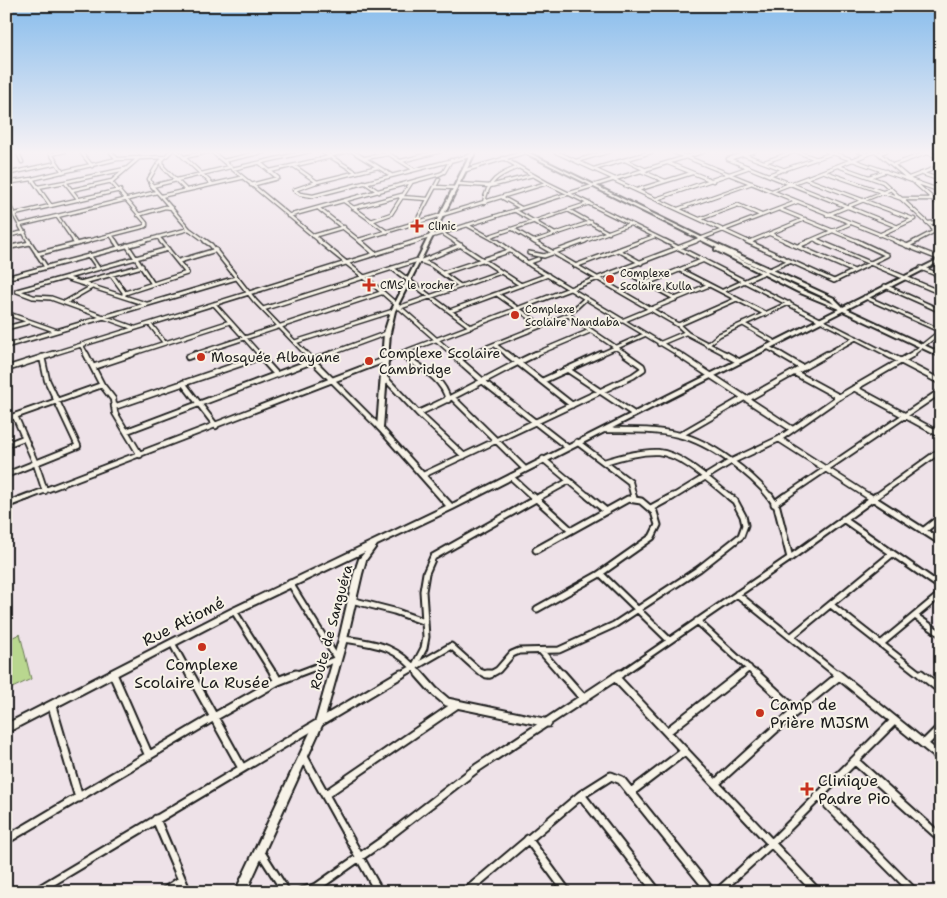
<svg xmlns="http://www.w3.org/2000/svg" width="947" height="898" viewBox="0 0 947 898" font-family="'Shantell Sans',sans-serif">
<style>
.green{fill:#b9d78f;stroke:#6a7a56}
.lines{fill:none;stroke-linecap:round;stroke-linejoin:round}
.street-far4-casing{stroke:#1c1c1c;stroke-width:5}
.street-far3-casing{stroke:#1c1c1c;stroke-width:6}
.street-far2-casing{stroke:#1c1c1c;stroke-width:8}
.street-far1-casing{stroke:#1c1c1c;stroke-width:9}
.street-casing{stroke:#1c1c1c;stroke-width:11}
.secondary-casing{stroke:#1c1c1c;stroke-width:4}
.street-far4{stroke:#f7f3e8;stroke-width:2.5}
.street-far3{stroke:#f7f3e8;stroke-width:3}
.street-far2{stroke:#f7f3e8;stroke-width:4.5}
.street-far1{stroke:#f7f3e8;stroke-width:5}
.street{stroke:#f7f3e8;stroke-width:7}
.secondary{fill:#f7f3e8;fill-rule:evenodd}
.poi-dot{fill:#c8321e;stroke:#f7f3e8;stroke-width:2}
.labels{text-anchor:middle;stroke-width:4;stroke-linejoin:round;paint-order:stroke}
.far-poi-label{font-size:11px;fill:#1c1c1c;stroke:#f7f3e8;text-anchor:start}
.poi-label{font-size:14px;fill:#1c1c1c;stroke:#f7f3e8;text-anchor:start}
.street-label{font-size:14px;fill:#1c1c1c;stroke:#f7f3e8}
.near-street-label{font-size:16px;fill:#1c1c1c;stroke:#f7f3e8}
.near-poi-label{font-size:16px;fill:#1c1c1c;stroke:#f7f3e8;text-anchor:start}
</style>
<rect width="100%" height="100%" fill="#eee2e8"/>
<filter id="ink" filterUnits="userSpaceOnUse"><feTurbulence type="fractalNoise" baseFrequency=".02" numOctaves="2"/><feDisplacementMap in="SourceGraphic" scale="10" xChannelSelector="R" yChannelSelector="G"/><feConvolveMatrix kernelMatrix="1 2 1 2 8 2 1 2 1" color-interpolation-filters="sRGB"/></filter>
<g filter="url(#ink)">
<path class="green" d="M20,634L31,679L6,691V640Z"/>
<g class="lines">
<g class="street-far4-casing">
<path id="street-far4" d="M17,151L22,162
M49,151L63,172
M80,151L92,166
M110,151L117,159
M171,151L158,164L149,179L152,186L189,229L207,242
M177,151L212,184
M211,151L321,242
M321,151L356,172
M352,151L391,175
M384,151L413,169
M554,151L615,179
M671,151L899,242
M734,151L785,170
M795,151L817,159
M827,151L941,191
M858,151L867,154
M876,151L908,178
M921,151L941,157
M879,153L886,151
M51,154L65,151
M328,156L348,151
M185,157L211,151
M365,158L388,154
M503,158L547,183L667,242
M728,159L898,227
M728,159L754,151
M625,160L646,170
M162,161L163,167L186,190
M223,161L267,151
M401,161L441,151
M576,161L610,151
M764,162L796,151
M668,163L713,181
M893,165L932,151
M294,166L317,182
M838,166L883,182L932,227L933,232L914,242
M378,167L317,182L294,190L300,194L313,196L473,155
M232,169L310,151
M594,169L654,151
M466,170L526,152
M270,171L330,157
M641,171L665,181
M825,172L902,199H932
M6,174L57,163
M923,174L941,180
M768,175L833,153
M869,177L886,171
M909,178L941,166
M32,179L51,206
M806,179L913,219
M614,180L749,242
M65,182L125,169
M364,182L379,192
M914,182L941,206
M6,183L32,179L117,159L165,157
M459,184L490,186L533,175
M251,185L278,178L260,163
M152,186L230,167
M38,187L65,182L79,200
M435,187L456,188
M72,190L112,181
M637,190L692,173
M772,191L876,151
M161,196L241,178
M400,197L428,199
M503,198L521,208
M656,199L747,168
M6,200L29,242
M344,201L387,232
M484,203C487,181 499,174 519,167
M318,208L361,242
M353,208L402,195
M678,209L752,183
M779,209L860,242
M514,210L555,234
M568,210L609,233
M15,214L120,190
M138,215L165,207L172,208
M827,215L891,189
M57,216L75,242
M288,216L440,174L444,172L451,160
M700,219L738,205L761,215
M371,221L391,214L411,183
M928,223L941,222
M415,224L439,179
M20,225L157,192
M467,225L498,242
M513,229L535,242
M442,233L456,242
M770,234L788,242
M111,235L116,242
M879,235L914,219
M6,236L25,232
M313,236L344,227
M490,236L590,203
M158,237L162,242
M814,239L821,242
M359,240L547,183
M534,241L591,222
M84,242L146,226V223L111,182L139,158
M140,242L189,229
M413,242L705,151
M582,242L630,224
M639,242L655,236
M692,242L797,202
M749,242L805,219
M807,242L849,224"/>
</g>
<g class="street-far3-casing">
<path id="street-far3" d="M29,241L46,267
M74,241L76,244
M115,241L119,247
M205,241L211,245L255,301L307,355
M319,241L374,285L454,355
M360,241L375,254
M454,241L521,285
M497,241L532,266L680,355
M533,241L678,325L688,334L728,355
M665,241L889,355
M746,241L834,281L887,255L857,241
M785,241L854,271
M818,241L941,293
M895,241L941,259
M749,242L752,241
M127,245L153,284
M798,246L810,241
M907,246L917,241
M6,248L30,243
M618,250L641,263
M529,253L544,256L585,241
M37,254L88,241
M89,255L98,268
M179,261L216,250
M422,261L461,245
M527,263L538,259
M575,266L642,241
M392,268L471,327
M921,268L941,276
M623,270L676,299
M680,270L766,314
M443,273L509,251
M111,274L124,292V295
M6,278L145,241
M65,278L146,304
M80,283L142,266
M647,283L704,260
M885,286L941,311
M17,291L168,249
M17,291L33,297L51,298L134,328
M723,291L789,261
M125,293L187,273L161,241
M497,294L542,326
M865,297L941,331L911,355
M64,303L92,287
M214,304L260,355
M398,308L501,272
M263,309L418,260L431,265L460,286
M450,311L548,275
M6,313L57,331
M568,315L627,355
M622,321L709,285
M150,324L164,342
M743,324L776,343
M678,325L737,299
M6,328L29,322
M295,342L393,311
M659,344L685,333
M81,345L87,355
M495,345L508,355
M707,345L719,335L789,303
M6,346L236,278
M767,347L782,355
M401,354L403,355
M49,355L417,241
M128,355L230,322
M193,355L381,293
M327,355L387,333
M396,355L696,241
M468,355L568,315L585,299
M533,355L590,331
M599,355L644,335
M825,355L856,338"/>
</g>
<g class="street-far2-casing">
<path id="street-far2" d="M86,354L102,385L113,399L115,413L140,455
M258,354L276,374
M306,354L380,428
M401,354C418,366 444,378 448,400
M452,354L485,383L567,447
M507,354L572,405
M678,354L792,429
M725,354L738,361
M779,354L803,368
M887,354L941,382
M188,357L196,354
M459,359L471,354
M93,367L132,354
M6,369L53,354
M568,370L634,414
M795,373L839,397
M384,377L418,413L464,456
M542,381L601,354
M183,383L216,426
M854,388L941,435
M453,398L525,469
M747,399L827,354
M114,407L260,357
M418,413C459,396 496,372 536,354
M15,416L36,464L45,491
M6,419L102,385
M605,430C629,430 655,429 679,435C710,442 751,473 771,498
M127,431L331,354
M680,435L744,398
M779,439L871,498
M577,442L630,482L634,498
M6,445L24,438
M543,459L590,498
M604,462C620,457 641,451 658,452C682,454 712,483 731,498
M6,475L78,446L47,380L42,357
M423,475L633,376L643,369L642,366L625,354
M511,477L534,498
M25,498L400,354
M538,498L569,481
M671,498L730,462L779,439L839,397L913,354
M783,498L941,391
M874,498L941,450"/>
</g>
<g class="street-far1-casing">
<path id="street-far1" d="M533,496L571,530
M588,496L606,511
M633,496L634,499
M869,496L941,542
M774,504L785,496
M6,505L29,496
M651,508L673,496
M843,519L941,587
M923,531L941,517
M536,550L628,499L641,501L654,512L658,525L652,537L598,575L537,609
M790,558L876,496
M602,575L669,640
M290,583L337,659L292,676
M737,594L839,676
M351,600L394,611L425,622
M831,605L922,676
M234,611L275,676
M915,616L941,634
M697,621L757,676
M792,636L892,554
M343,639C379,644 397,646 421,676
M172,643L190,676
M882,643L941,594
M541,651L563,676
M414,667L424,648L426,637L423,591L426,573L433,557L541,496
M399,676L451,646L480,672L489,675L498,670L512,654L519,651L559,650L614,625L699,569L741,536L745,525L743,516L735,501L729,496
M618,676L790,558L777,507L770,496
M739,676L749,668"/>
</g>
<g class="street-casing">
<path id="street" d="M113,674L149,756
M190,674L242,768
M274,674L278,681
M419,674L434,691L447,702L548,723
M487,674H490
M562,674L584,699
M756,674L796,711
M837,674L941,758
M921,674L941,690
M615,677L817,892
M52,706L79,798
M668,731L741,674
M924,744L941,727
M304,757L379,892
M855,761L941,838
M716,783L783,722L839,676
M631,792L685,751
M326,794L456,705
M581,795L657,892
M818,795L914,892
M156,819L187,892
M528,839L567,892
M6,840L214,717L278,681L296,674
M260,851L286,892
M35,892L401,674
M164,892L181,880
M300,892L317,887L381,842L477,768L620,674
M466,892L581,795L611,776L621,780L711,892
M718,892L776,839L894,721"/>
</g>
<g class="secondary-casing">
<path id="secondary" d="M472,151H476L395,311L390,333L383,428L452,504L839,309L798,292L715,250V249L717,248L521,151H525L703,238L834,298L843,307L941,258V261L847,309L941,353V357L843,311L453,509L377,545L366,560L362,574L347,639L324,721L246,892H235L316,720L339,639L354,574L359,559L365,552L237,613L6,733V724L231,609L446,506L377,428L384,333L391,311ZM731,255L830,300L834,304L802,290Z"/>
</g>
<use href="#street-far4" class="street-far4"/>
<use href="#street-far3" class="street-far3"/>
<use href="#street-far2" class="street-far2"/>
<use href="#street-far1" class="street-far1"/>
<use href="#street" class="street"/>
<use href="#secondary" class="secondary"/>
</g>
</g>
<linearGradient id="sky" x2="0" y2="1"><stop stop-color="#87bcec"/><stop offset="0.55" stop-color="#f7f2f5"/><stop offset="1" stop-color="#f7f2f5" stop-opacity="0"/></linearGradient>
<rect width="947" height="277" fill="url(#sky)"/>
<g class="poi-dot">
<path d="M414.5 218.5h5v5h5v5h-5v5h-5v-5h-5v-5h5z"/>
<circle cx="610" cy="279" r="5"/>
<path d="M366.5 277.5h5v5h5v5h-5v5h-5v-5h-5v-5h5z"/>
<circle cx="515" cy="315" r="5"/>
<circle cx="201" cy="357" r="5"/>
<circle cx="369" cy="361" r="5"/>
<circle cx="202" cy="647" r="5"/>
<circle cx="760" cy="713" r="5"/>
<path d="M804.5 781.5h5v5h5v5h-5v5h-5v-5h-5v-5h5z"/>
</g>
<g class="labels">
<g class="far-poi-label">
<text x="428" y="230">Clinic</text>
<text x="620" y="277">Complexe<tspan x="620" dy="13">Scolaire Kulla</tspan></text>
<text x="380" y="289">CMS le rocher</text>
<text x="525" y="313">Complexe<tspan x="525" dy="13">Scolaire Nandaba</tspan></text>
</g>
<g class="poi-label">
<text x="379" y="358">Complexe Scolaire<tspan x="379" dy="16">Cambridge</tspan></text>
<text x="211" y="362">Mosquée Albayane</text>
</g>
<g class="street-label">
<text transform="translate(331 627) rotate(-75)" y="5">Route de Sanguéra</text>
</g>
<g class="near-street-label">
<text transform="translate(183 621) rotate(-27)" y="6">Rue Atiomé</text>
</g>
<g class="near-poi-label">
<text x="202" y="670" text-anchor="middle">Complexe<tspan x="202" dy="18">Scolaire La Rusée</tspan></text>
<text x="770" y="710">Camp de<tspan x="770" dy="18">Prière MJSM</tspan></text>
<text x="818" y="786">Clinique<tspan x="818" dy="18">Padre Pio</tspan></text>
</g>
</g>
<rect width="947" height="898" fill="none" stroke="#f7f3e8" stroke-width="25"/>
<rect x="12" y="12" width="922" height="873" fill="none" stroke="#1c1c1c" stroke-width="2" filter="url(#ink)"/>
</svg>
